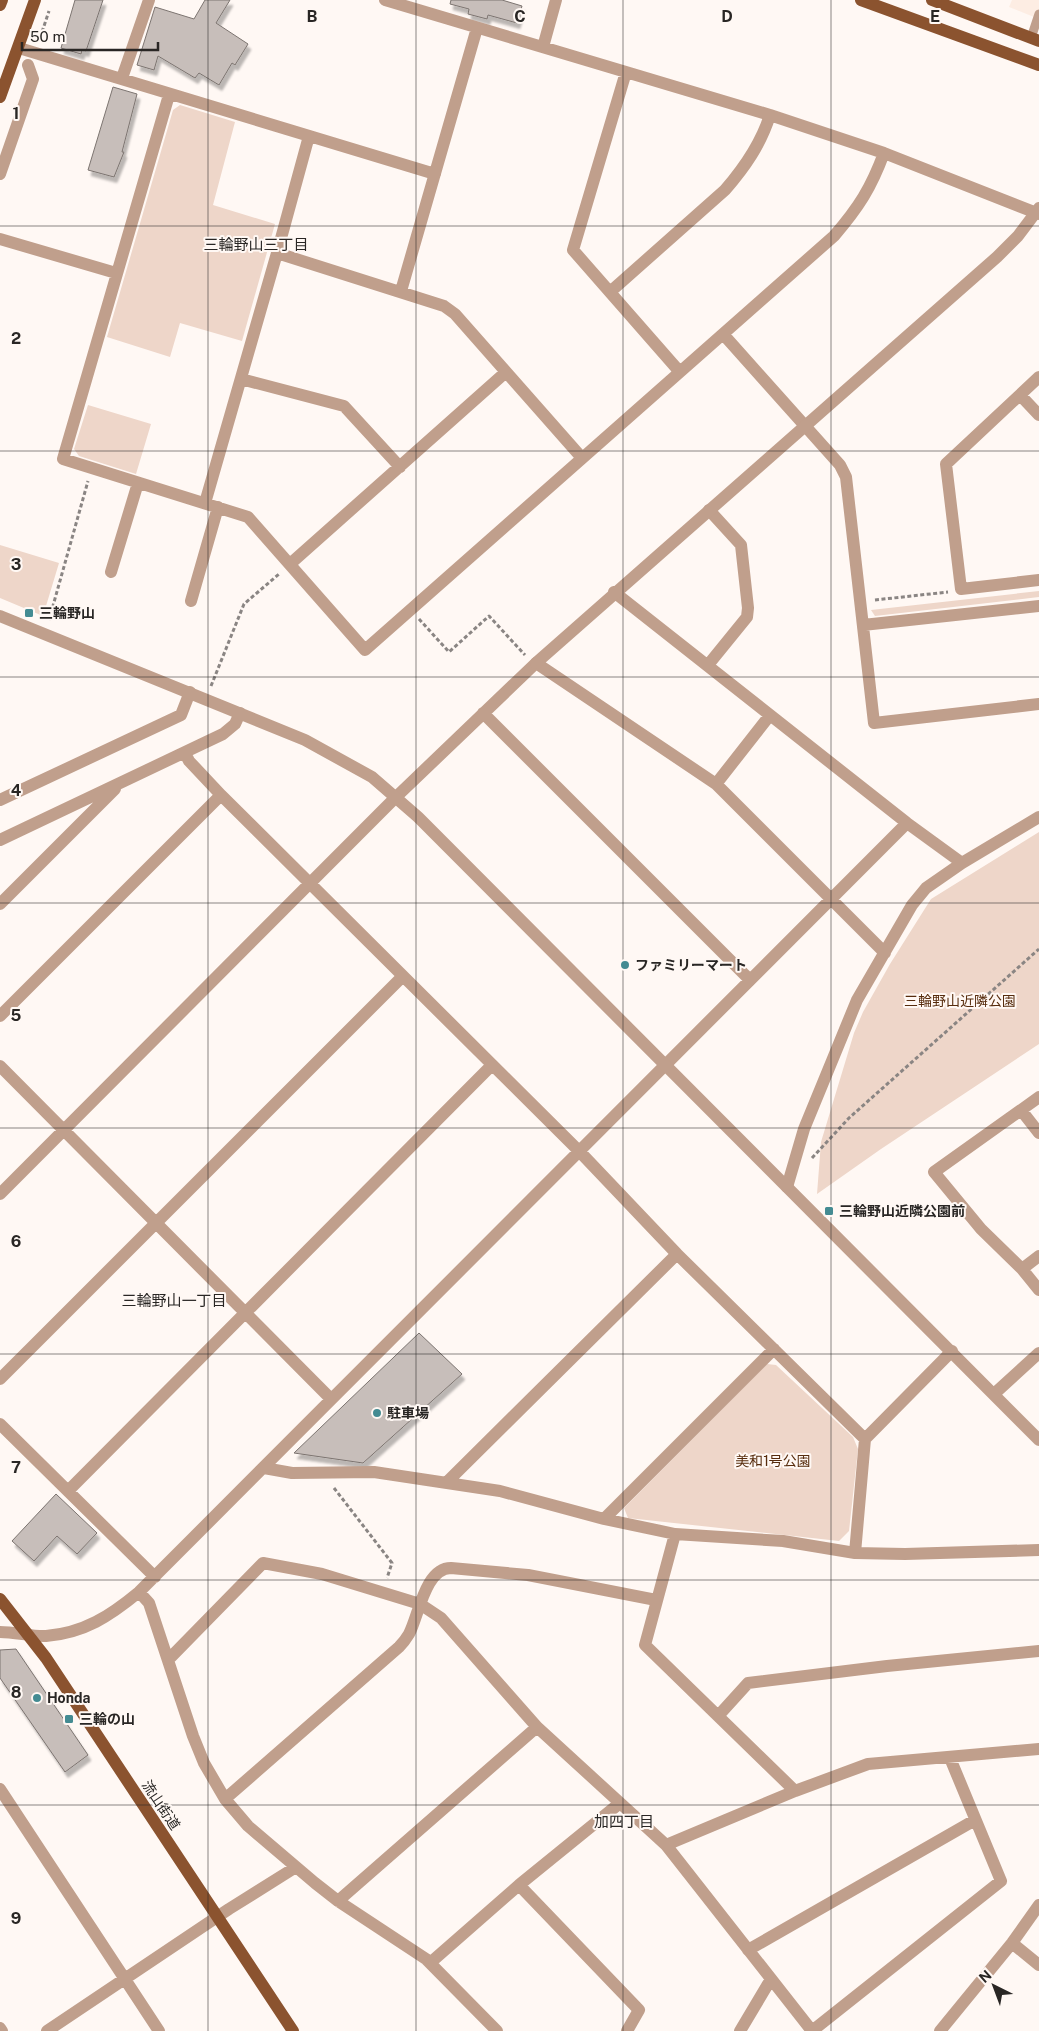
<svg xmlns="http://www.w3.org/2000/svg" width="1039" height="2031" viewBox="0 0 1039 2031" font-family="'Public Sans','Noto Sans JP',sans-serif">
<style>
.built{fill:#fdede3}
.green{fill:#eed6c9}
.building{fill:#c7beba;stroke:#7c7470;filter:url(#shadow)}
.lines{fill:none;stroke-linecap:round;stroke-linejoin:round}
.path{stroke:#8a8583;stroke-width:3;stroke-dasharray:4 2.5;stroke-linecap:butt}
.service{stroke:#c09f8c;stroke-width:9}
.minor{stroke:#c09f8c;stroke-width:12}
.tertiary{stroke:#c09f8c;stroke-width:12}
.primary{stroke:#8b532f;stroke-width:12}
.grid{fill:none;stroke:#292624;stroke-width:1;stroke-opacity:0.55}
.poi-dot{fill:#448b92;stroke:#fff8f4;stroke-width:2}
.labels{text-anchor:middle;stroke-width:4;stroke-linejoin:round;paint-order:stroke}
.poi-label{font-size:14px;font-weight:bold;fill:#292624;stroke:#fff8f4;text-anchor:start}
.park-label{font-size:14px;fill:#572c0d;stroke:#fff8f4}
.street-label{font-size:14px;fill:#292624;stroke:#fff8f4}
.neighbourhood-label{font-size:15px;fill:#292624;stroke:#fff8f4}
.grid-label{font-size:16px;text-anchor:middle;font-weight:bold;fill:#292624;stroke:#fff8f4;stroke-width:4;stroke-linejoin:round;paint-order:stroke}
</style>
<defs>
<filter id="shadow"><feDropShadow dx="3" dy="5.5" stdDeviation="1" flood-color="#0004"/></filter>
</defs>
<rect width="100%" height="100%" fill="#fff8f4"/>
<path class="built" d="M1012,0H1039V19L1009,7Z"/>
<path class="green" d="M180,105L235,122L213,205L275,224L242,341L180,323L170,357L107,337L173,110Z
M88,405L151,424L136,474L79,456L74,449Z
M0,545L59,563L43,616L0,598Z
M1039,591V597L875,616L871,610Z
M1039,832V1044L881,1149L817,1194L821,1142L854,1033L863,1012L890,964L931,899Z
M767,1364L776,1365L853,1437L858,1449L849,1531L839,1541L628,1518L624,1508Z"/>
<path class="building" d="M75,0H103L86,51L82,50L81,54L61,48Z
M205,0H230L216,23L248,44L235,65L232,63L219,85L199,73L195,78L158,56L154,70L137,65L155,7L194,19Z
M451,0H502L522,6L517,23L488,15L487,19L468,14L469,9L450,4Z
M113,87L137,94L122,152H124L114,177L88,170Z
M419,1333L462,1374L363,1463L294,1453Z
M56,1494L97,1533L77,1554L57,1536L34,1561L12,1541Z
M16,1649L88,1755L65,1772L0,1678V1650Z"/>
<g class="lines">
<path class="path" d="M40,38L49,11
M875,600L948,592
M419,619L449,652L489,616L525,655
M49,620L88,481
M211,686L244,604L279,574
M812,1158L849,1118L1039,949
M334,1488L392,1563L387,1578"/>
<path class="service" d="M1031,38L1039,14"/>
<path class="minor" d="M385,0L770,115L884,153L1039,214
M543,47L556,0
M19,48L435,174
M626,72L573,250L679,371
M122,78L149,0
M169,95L63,459L248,517L365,650L834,236C859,207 871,188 884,153
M0,174L33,79L28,65
M0,239L116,273
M277,253L309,136
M401,291L477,28
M610,292L725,190C745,167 761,144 770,115
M723,334L840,465L846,477L874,723L1039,704
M1039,377L946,464L961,589L1039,580
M241,379L344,406L400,467
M1020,395L1039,415
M205,503L277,253L444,306L455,314L582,458
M290,564L506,372
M111,572L138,483
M614,592L907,823L962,863
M191,601L218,507
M863,625L1039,606
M708,665L747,617L748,608L741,545L709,510
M483,713L750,980
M185,753L189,761L221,795L580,1152L677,1254L865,1439
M716,784L770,715
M0,800L181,715L190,692
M0,840L223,734L235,724L240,713
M0,904L115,789
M0,1016L221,795
M0,1066L331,1399
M1021,1110L1039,1097
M1039,1133L1021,1110L934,1172L981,1229L1022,1269L1039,1290
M787,1187L804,1129L857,1000L912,905L926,888L962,863L1039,817
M0,1194L395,798L536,663L716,784L885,953
M1022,1269L1039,1256
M0,1379L402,977
M994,1394L1039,1353
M0,1424L155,1577
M264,1468L292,1473L374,1472L500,1491L604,1519L675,1534L783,1541L855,1553L905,1554L1039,1550
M446,1483L677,1254
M68,1491L491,1066
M604,1519L774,1349
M675,1534L645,1645L795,1791
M855,1553L865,1439L952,1351
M139,1592L149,1603L193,1736L204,1763L225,1799L248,1826L315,1883L338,1901L426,1959L497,2031
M0,1632C15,1632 34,1637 46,1636C84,1633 110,1616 139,1592L907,823
M168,1660L263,1563L322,1574L420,1604L441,1618L537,1727L666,1845L812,2031
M719,1715L748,1683L887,1666L1039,1651
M0,1789L159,2031
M225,1799L399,1647C403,1643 406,1639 409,1634C419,1615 425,1568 451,1568L528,1575L656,1600
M666,1845L795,1791L868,1764L1039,1749
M519,1885L639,2010L627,2031
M338,1901L537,1727
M1012,1943L1039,1965
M748,1950L975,1820
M430,1963L519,1885L620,1803
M47,2031L229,1909L296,1867
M740,2031L771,1979
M812,2031L1001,1881L950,1758
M940,2031L1012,1943L1039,1905"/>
<path class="tertiary" d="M0,616L305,740L372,777L418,817L1039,1440
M536,663L997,257L1018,236L1039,208
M0,2028L2,2031"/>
<path class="primary" d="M861,0L1039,65
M932,0L1039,41
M0,5L2,0
M0,97L35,0
M0,1599L46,1658L293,2031"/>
</g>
<path class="grid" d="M208,0V2031M416,0V2031M623,0V2031M831,0V2031M0,226H1039M0,451H1039M0,677H1039M0,903H1039M0,1128H1039M0,1354H1039M0,1580H1039M0,1805H1039"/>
<g class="poi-dot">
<rect x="24" y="608" width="10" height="10" rx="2.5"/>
<circle cx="625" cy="965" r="5"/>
<rect x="824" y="1206" width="10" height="10" rx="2.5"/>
<circle cx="377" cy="1413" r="5"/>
<circle cx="37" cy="1698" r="5"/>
<rect x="64" y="1714" width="10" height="10" rx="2.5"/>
</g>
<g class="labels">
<g class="poi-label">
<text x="39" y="618">三輪野山</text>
<text x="635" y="970">ファミリーマート</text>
<text x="839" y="1216">三輪野山近隣公園前</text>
<text x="387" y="1418">駐車場</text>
<text x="47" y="1703">Honda</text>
<text x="79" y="1724">三輪の山</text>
</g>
<g class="park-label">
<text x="960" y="1006">三輪野山近隣公園</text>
<text x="773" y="1466">美和1号公園</text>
</g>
<g class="street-label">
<text transform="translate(161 1805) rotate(56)" y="5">流山街道</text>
</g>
<g class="neighbourhood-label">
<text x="256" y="250">三輪野山三丁目</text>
<text x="174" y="1306">三輪野山一丁目</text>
<text x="624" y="1827">加四丁目</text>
</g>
</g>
<g class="grid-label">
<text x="312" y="22">B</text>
<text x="520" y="22">C</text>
<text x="727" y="22">D</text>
<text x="935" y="22">E</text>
<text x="16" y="119">1</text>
<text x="16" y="344">2</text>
<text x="16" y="570">3</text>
<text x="16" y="796">4</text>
<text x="16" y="1021">5</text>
<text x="16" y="1247">6</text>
<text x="16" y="1473">7</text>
<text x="16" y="1698">8</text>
<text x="16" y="1924">9</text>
</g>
<g transform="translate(994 1986) rotate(318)" stroke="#fff8f4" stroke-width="4" paint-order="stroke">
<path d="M0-4L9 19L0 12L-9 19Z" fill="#292624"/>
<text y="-8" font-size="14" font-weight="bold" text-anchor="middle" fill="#292624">N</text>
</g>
<path d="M22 42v8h136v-8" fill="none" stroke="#292624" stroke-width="2.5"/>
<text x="30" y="42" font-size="15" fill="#292624" stroke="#fff8f4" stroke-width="4" paint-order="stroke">50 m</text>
</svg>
